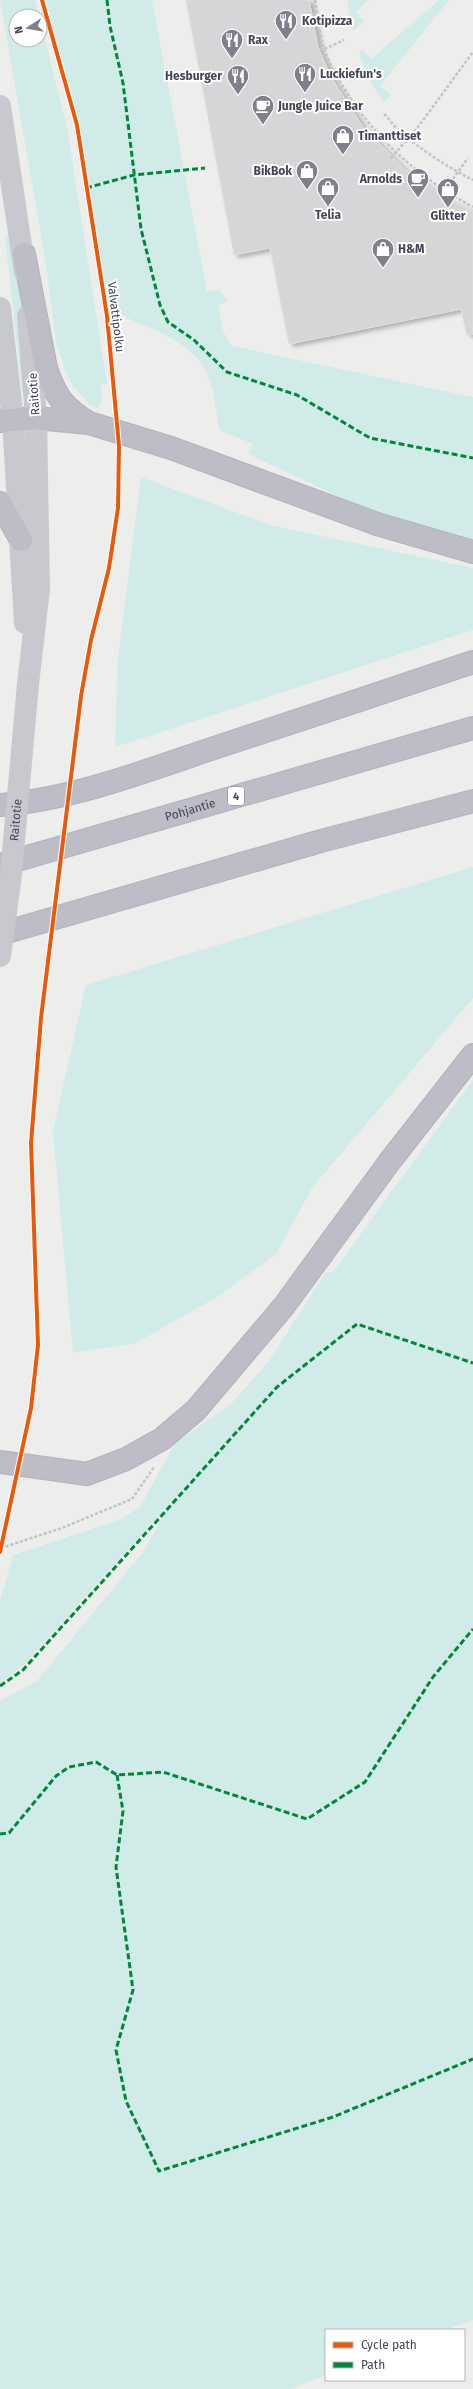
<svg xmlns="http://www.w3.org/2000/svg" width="473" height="2389" viewBox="0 0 473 2389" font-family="'Fira Sans',sans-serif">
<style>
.green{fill:#d1ece8}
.building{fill:#d6d6d8;stroke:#dededf;filter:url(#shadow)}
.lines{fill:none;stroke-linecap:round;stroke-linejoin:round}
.highway-casing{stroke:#b2b2bc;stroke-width:24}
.path{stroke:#bcc6c8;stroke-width:2.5;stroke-dasharray:3 2;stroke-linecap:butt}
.primary{stroke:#c8c8cf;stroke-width:22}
.highway{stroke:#bdbdc7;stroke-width:22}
.primary-bridge{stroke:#c8c8cf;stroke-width:22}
.quiet{stroke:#00873e;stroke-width:3;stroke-dasharray:6 3;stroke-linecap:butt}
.cycleway-casing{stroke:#fff;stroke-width:6}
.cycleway{stroke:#e8590c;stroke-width:4}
.labels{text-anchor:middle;stroke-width:4;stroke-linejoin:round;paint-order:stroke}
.shield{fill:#fff;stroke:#7d7d8a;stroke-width:1}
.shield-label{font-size:11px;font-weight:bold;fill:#454558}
.poi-label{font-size:12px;font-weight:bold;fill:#454558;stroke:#fff;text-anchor:start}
.street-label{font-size:12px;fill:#454558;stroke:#fff}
</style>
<defs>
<filter id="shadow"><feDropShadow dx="4.5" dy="2.5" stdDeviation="2" flood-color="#0004"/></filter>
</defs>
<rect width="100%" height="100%" fill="#ededec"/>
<path class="green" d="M0,0H35L39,16H16V40H40V19L67,128L107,384L101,385L102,399L98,409L90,405L74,387L66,373L56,341L45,258Z
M46,0H152L207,292L219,290L228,301L218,305L223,331L232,346L473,397V542L380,513L354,504L249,454L253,444L219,430C212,372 207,354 151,328C139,323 124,318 113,309L108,299L75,109Z
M347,0H369L356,12L364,21L353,31Z
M439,0H449L380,86L391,95L384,103L367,76L359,53L362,49L371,59Z
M14,235L23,315L26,393H22L5,236Z
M141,477L270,525L473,568V630L115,747L118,657Z
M473,867V998L312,1188L276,1254L217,1297L136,1343L73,1353L53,1131L86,985Z
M473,1080V2320L445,2330H326V2375L290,2389H0V1701L37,1681L143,1552L173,1500L21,1668L0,1683V1601L13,1555L119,1520L140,1507L175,1443L230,1405L269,1361L325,1273L333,1272Z"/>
<path class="building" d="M186,0H309L318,47L331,77L363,127L403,168L446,199L473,212V334L467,335L461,309L289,344L270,248L234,255Z"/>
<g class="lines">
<g class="highway-casing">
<g id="highway">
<path d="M24,254L46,368C55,396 64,408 89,423"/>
<path d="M0,421L36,418L89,423L171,448L377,524L473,552"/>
<path d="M0,503L21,540"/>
<path d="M0,805C68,800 141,773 205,751C294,722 384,692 473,662"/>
<path id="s1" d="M0,865L473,728"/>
<path d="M0,934L321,841L473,801"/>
<path d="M0,1462L87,1474L126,1459L162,1439L196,1410L284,1306L390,1161L473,1055"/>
</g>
</g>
<path class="path" d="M315,0C318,16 319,33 324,48C329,66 341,84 351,99C383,146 423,180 473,207
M312,14L317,13
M320,51L344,40
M384,114C389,119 393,125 398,130C418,148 449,168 473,180
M391,158L418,127L473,52
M441,195L468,158
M1,1548L62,1528L132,1499L154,1467"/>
<path class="primary" d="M0,106L25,272
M0,308L13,420L25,623
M28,684L39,589L36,418L28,316"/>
<use href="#highway" class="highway"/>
<path class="primary-bridge" id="s2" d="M0,956L11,874L28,684"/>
<path class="quiet" d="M107,0L110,26L123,83L141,229L160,305L168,322L194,340L227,372L297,395L370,438L473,458
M86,188L134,175L205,168
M0,1686L23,1670L277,1387L357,1324L473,1363
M117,1775L123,1811L116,1867L133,1990L116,2050L126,2101L159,2171L333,2117L473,2059
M0,1834L9,1833L56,1776L69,1767L96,1762L117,1775L163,1772L307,1819L365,1782L433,1677L473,1629"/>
<g class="cycleway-casing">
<path id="cycleway" d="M0,1552L31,1408L38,1345L31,1143L41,1018L81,696L91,640L109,568L118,508L119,446L107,316L77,125L42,0"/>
</g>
<use href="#cycleway" class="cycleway"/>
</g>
<defs>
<g id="restaurant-pin" transform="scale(1.15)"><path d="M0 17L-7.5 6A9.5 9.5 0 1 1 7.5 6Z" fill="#80808c" stroke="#fff"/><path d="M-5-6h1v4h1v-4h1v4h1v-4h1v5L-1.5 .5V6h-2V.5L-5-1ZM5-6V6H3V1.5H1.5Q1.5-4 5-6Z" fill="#fff"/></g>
<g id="cafe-pin" transform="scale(1.15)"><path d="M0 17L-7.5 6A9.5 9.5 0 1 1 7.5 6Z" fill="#80808c" stroke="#fff"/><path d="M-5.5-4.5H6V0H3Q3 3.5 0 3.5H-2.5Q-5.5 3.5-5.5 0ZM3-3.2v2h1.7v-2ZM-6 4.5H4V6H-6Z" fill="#fff"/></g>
<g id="shop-pin" transform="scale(1.15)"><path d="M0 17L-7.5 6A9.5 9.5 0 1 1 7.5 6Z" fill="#80808c" stroke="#fff"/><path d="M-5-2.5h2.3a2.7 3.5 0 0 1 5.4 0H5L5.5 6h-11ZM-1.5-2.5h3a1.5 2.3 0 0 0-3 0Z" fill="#fff"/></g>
</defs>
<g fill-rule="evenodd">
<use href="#restaurant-pin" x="286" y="21"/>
<use href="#restaurant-pin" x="232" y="40"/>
<use href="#restaurant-pin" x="305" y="74"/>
<use href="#restaurant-pin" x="238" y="76"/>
<use href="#cafe-pin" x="263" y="106"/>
<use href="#shop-pin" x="343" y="136"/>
<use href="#shop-pin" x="307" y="171"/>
<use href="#cafe-pin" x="418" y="179"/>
<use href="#shop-pin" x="328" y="188"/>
<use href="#shop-pin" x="448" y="189"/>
<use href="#shop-pin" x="383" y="249"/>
</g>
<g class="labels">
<rect class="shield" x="228" y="787" width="16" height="18" rx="3"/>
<g class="shield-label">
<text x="236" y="800">4</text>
</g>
<g class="poi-label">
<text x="302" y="25">Kotipizza</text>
<text x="248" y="44">Rax</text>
<text x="320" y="78">Luckiefun's</text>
<text x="222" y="80" text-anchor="end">Hesburger</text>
<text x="278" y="110">Jungle Juice Bar</text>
<text x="358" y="140">Timanttiset</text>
<text x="292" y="175" text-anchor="end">BikBok</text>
<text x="402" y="183" text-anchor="end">Arnolds</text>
<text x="328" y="219" text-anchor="middle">Telia</text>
<text x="448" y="220" text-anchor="middle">Glitter</text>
<text x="398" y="253">H&amp;M</text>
</g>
<g class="street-label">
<text transform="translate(116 317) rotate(83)" y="4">Valvattipolku</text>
<text transform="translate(34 394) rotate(-94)" y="4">Raitotie</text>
<text dy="4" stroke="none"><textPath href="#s1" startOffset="198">Pohjantie</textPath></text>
<text dy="4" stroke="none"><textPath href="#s2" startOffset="137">Raitotie</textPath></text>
</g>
</g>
<rect x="325" y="2329" width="140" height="52" fill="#ffffff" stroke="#b5b5bc"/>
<rect x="333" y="2342" width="20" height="6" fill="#e8590c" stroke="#b5b5bc"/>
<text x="361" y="2349" font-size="12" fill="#454558">Cycle path</text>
<rect x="333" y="2362" width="20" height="6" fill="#00873e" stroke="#b5b5bc"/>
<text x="361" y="2369" font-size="12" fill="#454558">Path</text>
<g transform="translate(28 28) rotate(258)"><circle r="19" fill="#ffffff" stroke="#b5b5bc"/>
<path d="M0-3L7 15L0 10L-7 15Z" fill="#80808c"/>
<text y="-6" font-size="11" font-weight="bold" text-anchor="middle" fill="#454558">N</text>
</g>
</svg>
